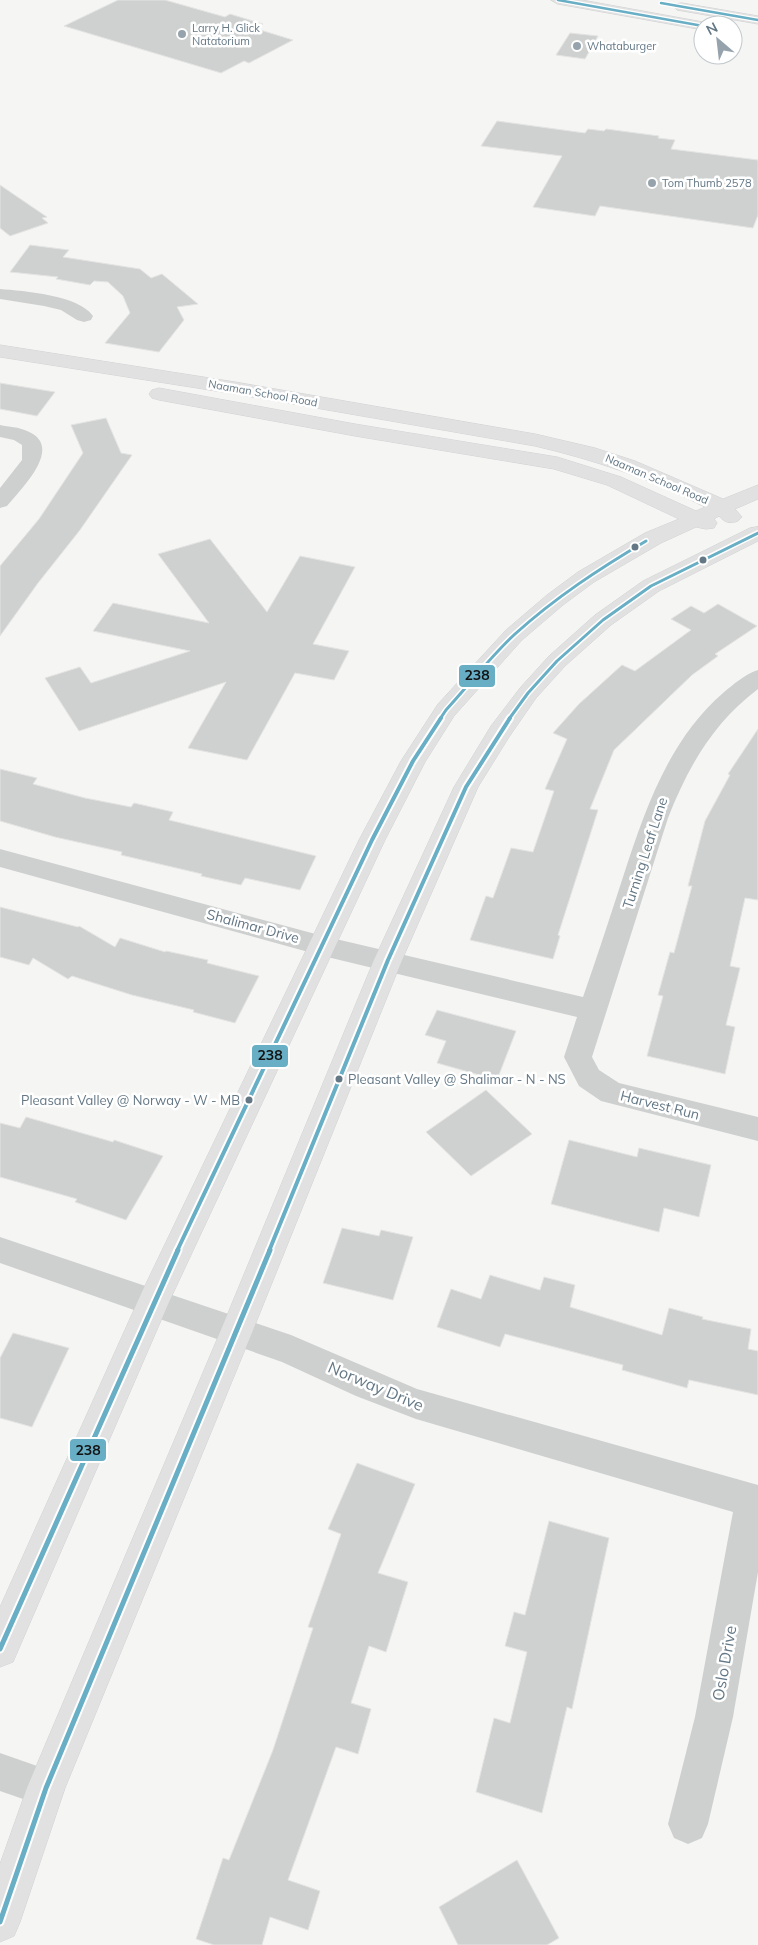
<svg xmlns="http://www.w3.org/2000/svg" width="758" height="1945" viewBox="0 0 758 1945" font-family="Mulish,sans-serif">
<style>
.building{fill:#cfd1d1;stroke:#e4e4e3}
.lines{fill:none;stroke-linecap:round;stroke-linejoin:round}
.major-casing{stroke:#d0d2d2;stroke-width:1}
.minor{fill:#ced0d0;fill-rule:evenodd}
.major{fill:#e1e1e2;fill-rule:evenodd}
.bus-1-far3-casing{stroke:#fff;stroke-width:5}
.bus-1-far2-casing{stroke:#fff;stroke-width:6}
.bus-1-far1-casing{stroke:#fff;stroke-width:8}
.bus-1-casing{stroke:#fff;stroke-width:9}
.bus-1-far3{stroke:#68aec5;stroke-width:2.5}
.bus-1-far2{stroke:#68aec5;stroke-width:3}
.bus-1-far1{stroke:#68aec5;stroke-width:4}
.bus-1{stroke:#68aec5;stroke-width:5}
.poi-dot{fill:#96a3ac;stroke:#fff;stroke-width:2}
.bus-dot{fill:#637785;stroke:#fff;stroke-width:2}
.labels{text-anchor:middle;stroke-width:5;stroke-linejoin:round;paint-order:stroke}
.far-poi-label{font-size:11px;fill:#637785;stroke:#fff;text-anchor:start}
.far-street-label{font-size:11px;fill:#637785;stroke:#fff}
.bus-label{font-size:13px;fill:#637785;stroke:#fff;text-anchor:start}
.street-label{font-size:14px;fill:#637785;stroke:#fff}
.near-street-label{font-size:16px;fill:#637785;stroke:#fff}
.line-badge{stroke:#fff;stroke-width:2}
.pale-badge-label{font-size:14px;text-anchor:middle;font-weight:bold;fill:#111}
</style>
<rect width="100%" height="100%" fill="#f5f5f3"/>
<path class="building" d="M118,0H165L225,17L230,14L263,24L254,28L293,40L249,63L244,61L221,73L64,26Z
M570,33L598,36L585,59L556,55Z
M497,121L585,133L588,129L604,131L606,129L659,136L658,138L675,140L671,149L758,160V215L753,228L600,206L595,216L533,207L562,156L481,146Z
M0,185L47,217L42,218L48,223L10,236L0,228Z
M30,245L69,250L63,257L140,269L151,278L162,274L198,304L177,307L184,320L159,352L105,343L130,313L123,296L108,282L94,281L90,285L56,279L58,277L10,272Z
M0,383L55,392L37,416L0,409Z
M106,418L121,453L132,455L80,530L38,583L0,636V566L39,519L83,453L71,425Z
M210,539L267,612L300,556L355,567L313,644L349,651L334,680L295,673L247,760L188,748L226,682L79,731L45,678L80,667L91,683L190,651L93,631L113,603L209,623L158,554Z
M718,604L757,626L715,654L718,656L692,675L614,750L590,809L598,810L558,935L560,936L553,959L470,940L486,896L493,898L511,848L533,852L554,791L545,789L567,739L553,733L579,704L622,665L635,671L691,630L671,619L691,606L704,613Z
M758,729V900L745,898L730,966L740,968L726,1025L735,1027L725,1074L647,1056L663,996L658,995L670,952L674,953L692,886H688L705,821L730,775L728,774Z
M0,769L37,778L33,784L85,798L131,807L134,803L173,812L169,820L316,856L300,890L245,878L241,885L201,876L202,874L121,855L122,852L55,837L0,821Z
M0,907L78,927L79,926L115,947L120,938L165,952L166,951L208,960L207,963L259,976L235,1023L193,1012L194,1010L132,995L72,976L68,979L33,958L29,965L0,957Z
M437,1010L516,1031L497,1080L437,1063L446,1041L425,1035Z
M486,1090L532,1134L471,1176L426,1132Z
M26,1117L113,1142L114,1140L163,1156L126,1220L75,1202L77,1199L0,1177V1123L20,1128Z
M569,1140L637,1157L639,1148L711,1165L699,1217L664,1208L659,1232L551,1204Z
M342,1228L379,1236L381,1230L413,1237L393,1300L323,1283Z
M490,1275L540,1290L544,1277L575,1285L570,1307L662,1335L669,1308L703,1317L702,1319L751,1329L748,1349L758,1351V1395L689,1380L687,1388L622,1370L623,1365L505,1334L500,1347L437,1327L451,1289L481,1299Z
M13,1333L69,1348L32,1427L0,1418V1358Z
M357,1463L415,1484L378,1573L408,1582L386,1652L369,1646L351,1703L371,1709L358,1754L336,1747L288,1880L320,1891L308,1930L270,1917L262,1945H214L196,1939L223,1858L229,1860L273,1750L313,1628L308,1627L341,1534L328,1529Z
M549,1521L609,1538L572,1709L567,1707L542,1813L476,1792L494,1718L510,1723L527,1652L505,1646L514,1612L525,1615Z
M517,1860L559,1938L547,1945H458L439,1907Z"/>
<g class="lines">
<g class="major-casing">
<path id="major" d="M551,0H582L703,22L710,25H703V30L558,4Z
M682,3L758,16V24L677,10L675,7L677,4Z
M0,345L235,382L535,434L595,448L635,461L723,499L758,485V499L735,509L742,517L738,521C730,524 725,523 719,516L714,519L717,523L714,528L706,529L696,527L661,543L594,582L563,605L522,640L454,716L425,762L385,840L169,1302L13,1662L0,1667V1607L142,1292L359,840L401,761L438,704L506,630L547,595L578,572L645,533L679,519L607,485L554,469L355,436L159,400L152,398L149,394L152,390L159,388L355,424L557,457L621,477L696,511L705,507C651,479 595,460 535,446L235,394L0,357Z
M758,527V541L659,591L611,625L565,666L536,698L509,737L478,787L402,960L253,1330L65,1788L20,1922L14,1936L0,1942V1864L27,1788L221,1330L374,960L454,787L491,726L520,688L549,656L595,615L643,581L750,528Z"/>
</g>
<path class="minor" d="M0,289C24,291 79,295 93,316L91,320L84,322L77,320L61,310L44,306L0,299Z
M0,425C9,427 19,427 27,431C65,446 22,488 7,506L0,508V488L22,460V445L14,440L0,437Z
M758,670V689C713,723 688,767 668,818L592,1057L599,1070L619,1083L758,1117V1141L601,1101L579,1086L564,1057L577,1017L323,956L0,867V849L323,936L583,997C597,957 610,917 623,877C645,810 668,741 723,693C734,684 745,674 758,670Z
M0,1237L291,1335L417,1389L758,1485V1572L733,1717L708,1824L702,1838L688,1844L674,1838L668,1824L695,1717L733,1512L416,1419L356,1396L282,1362L0,1263Z
M0,1753L60,1774L65,1788L60,1802L46,1807L0,1791Z"/>
<use href="#major" class="major"/>
<g class="bus-1-far3-casing">
<path id="bus-1-far3" d="M558,0L703,26
M661,3L758,20"/>
</g>
<g class="bus-1-far2-casing">
<path id="bus-1-far2" d="M440,719L446,710C469,685 490,657 515,634C556,597 599,569 646,541
M509,719L528,693L557,661L603,620L651,586L758,533"/>
</g>
<g class="bus-1-far1-casing">
<path id="bus-1-far1" d="M177,1251L372,840L413,761L441,718
M269,1251L388,960L466,787L510,718"/>
</g>
<g class="bus-1-casing">
<path id="bus-1" d="M0,1649L178,1250
M0,1922L46,1788L270,1250"/>
</g>
<use href="#bus-1-far3" class="bus-1-far3"/>
<use href="#bus-1-far2" class="bus-1-far2"/>
<use href="#bus-1-far1" class="bus-1-far1"/>
<use href="#bus-1" class="bus-1"/>
</g>
<g class="poi-dot">
<circle cx="182" cy="34" r="5"/>
<circle cx="577" cy="46" r="5"/>
<circle cx="652" cy="183" r="5"/>
</g>
<g class="bus-dot">
<circle cx="635" cy="547" r="4.5"/>
<circle cx="703" cy="560" r="4.5"/>
<circle cx="339" cy="1079" r="4.5"/>
<circle cx="249" cy="1100" r="4.5"/>
</g>
<g class="labels">
<g class="far-poi-label">
<text x="192" y="32">Larry H. Glick<tspan x="192" dy="13">Natatorium</tspan></text>
<text x="587" y="50">Whataburger</text>
<text x="662" y="187">Tom Thumb 2578</text>
</g>
<g class="far-street-label">
<text transform="translate(263 393) rotate(10)" y="4">Naaman School Road</text>
<text transform="translate(657 479) rotate(23)" y="4">Naaman School Road</text>
</g>
<g class="bus-label">
<text x="348" y="1084">Pleasant Valley @ Shalimar - N - NS</text>
<text x="240" y="1105" text-anchor="end">Pleasant Valley @ Norway - W - MB</text>
</g>
<g class="street-label">
<text transform="translate(645 853) rotate(-72)" y="5">Turning Leaf Lane</text>
<text transform="translate(253 926) rotate(15)" y="5">Shalimar Drive</text>
<text transform="translate(660 1105) rotate(14)" y="5">Harvest Run</text>
</g>
<g class="near-street-label">
<text transform="translate(376 1386) rotate(23)" y="6">Norway Drive</text>
<text transform="translate(724 1663) rotate(-80)" y="6">Oslo Drive</text>
</g>
</g>
<g class="line-badge">
<rect x="458" y="664" width="38" height="24" rx="5" fill="#68aec5"/>
<rect x="251" y="1044" width="38" height="24" rx="5" fill="#68aec5"/>
<rect x="69" y="1438" width="38" height="24" rx="5" fill="#68aec5"/>
</g>
<g class="pale-badge-label">
<text x="477" y="680">238</text>
<text x="270" y="1060">238</text>
<text x="88" y="1455">238</text>
</g>
<g transform="translate(718 40) rotate(332)"><circle r="24" fill="#ffffff" stroke="#c1c9ce"/>
<path d="M0-4L9 19L0 12L-9 19Z" fill="#96a3ac"/>
<text y="-8" font-size="14" font-weight="bold" text-anchor="middle" fill="#637785">N</text>
</g>
</svg>
